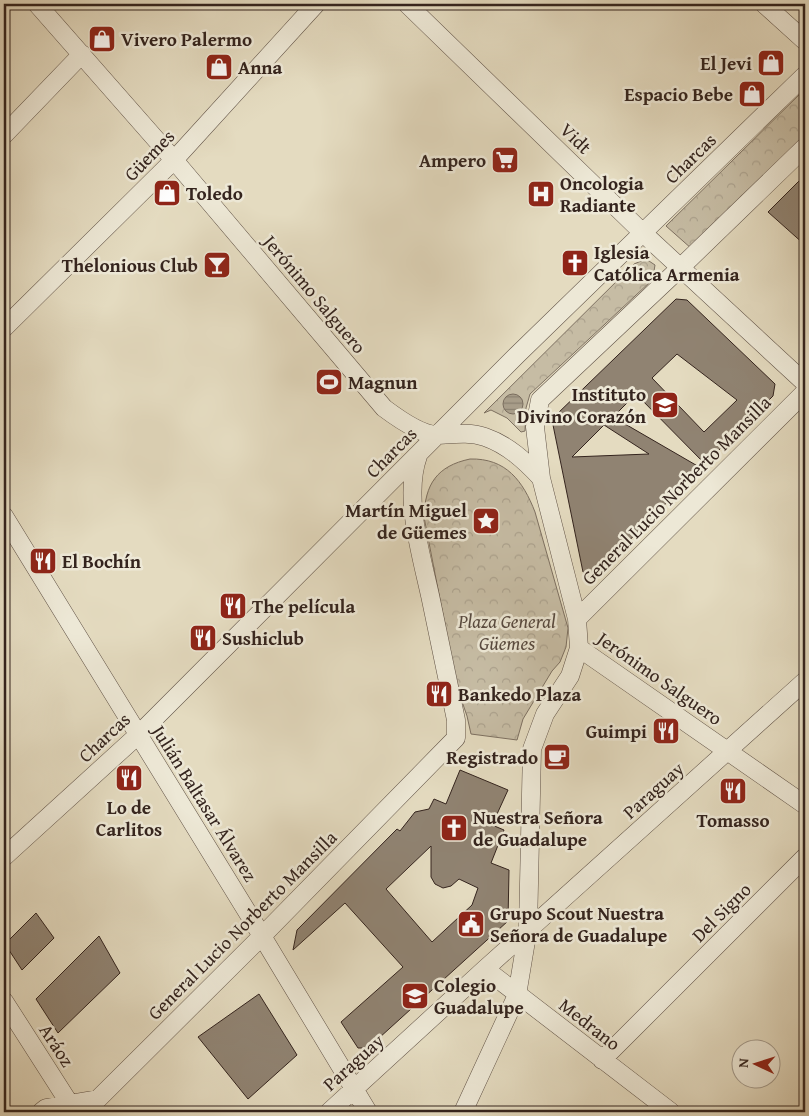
<svg xmlns="http://www.w3.org/2000/svg" width="809" height="1116" viewBox="0 0 809 1116" font-family="'Gentium Book Plus',serif">
<style>
.park{fill:url(#park-crowns);stroke:#7d7061}
.water{fill:url(#water-rules);stroke:#7a6d5e}
.building{fill:#908372;stroke:#34241e;fill-rule:evenodd}
.lines{fill:none;stroke-linecap:round;stroke-linejoin:round}
.minor-casing{stroke:#605246;stroke-width:19}
.minor{stroke:#ede8d6;stroke-width:18}
.labels{text-anchor:middle;stroke-width:5;stroke-linejoin:round;paint-order:stroke}
.poi-label{font-size:19px;font-weight:bold;fill:#34241e;stroke:#ede8d6;text-anchor:start}
.street-label{font-size:19px;fill:#34241e;stroke:#ede8d6}
.park-label{font-size:19px;font-style:italic;fill:#584a40;stroke:#ede8d6}
</style>
<defs>
<pattern id="park-crowns" width="20" height="18" patternUnits="userSpaceOnUse" patternTransform="scale(1.25)"><rect width="20" height="18" fill="#c6bca4"/><path d="M2 6a3 3 0 1 1 6 0M12 15a3 3 0 1 1 6 0" fill="none" stroke="#aba18d"/></pattern>
<pattern id="water-rules" width="6" height="5" patternUnits="userSpaceOnUse" patternTransform="scale(1.25)"><rect width="6" height="5" fill="#a89d89"/><path d="M0 2.5h6" fill="none" stroke="#8a806f"/></pattern>
</defs>
<rect width="100%" height="100%" fill="#e4dbc0"/>
<filter id="stains"><feTurbulence type="fractalNoise" baseFrequency=".004" numOctaves="4"/><feColorMatrix values="0 0 0 0 .2 0 0 0 0 .09 0 0 0 0 .02 0 0 0 .5 -.17"/></filter>
<radialGradient id="worn" r=".72"><stop offset=".6" stop-color="#630" stop-opacity="0"/><stop offset="1" stop-color="#630" stop-opacity=".3"/></radialGradient>
<path class="park" d="M805,89V139L692,249L666,226Z
M646,259L655,265L653,277L650,282L530,394L526,408L525,431L521,432L507,418L491,410L484,413L634,264Z
M470,459C506,458 523,481 535,512L568,628L566,647L560,662L552,671L523,719L517,740L471,734L467,716L457,687L424,517C425,484 437,466 470,459Z"/>
<path class="water" d="M503 404a10 10 0 1 1 20 0a10 10 0 1 1-20 0Z"/>
<path class="building" d="M805,175V245L768,212Z
M676,299L687,300L775,384L773,396L705,464L636,394L613,417L701,468L594,576L589,577L583,572L553,425L556,415ZM677,354L737,400L704,432L652,378ZM604,425L649,454L572,457Z
M460,770L508,790L492,825L504,830L491,863L509,870L508,921L368,1048H358L341,1022L403,967L345,903L293,950L297,930L397,829L400,831L415,812L429,809L434,799L446,804ZM431,846V877L435,884L443,888L451,886L459,879L478,888L472,905L432,942L386,889Z
M36,913L54,938L22,970L5,944Z
M99,936L120,973L58,1033L36,999Z
M259,994L297,1055L248,1099L198,1037Z"/>
<g class="lines">
<g class="minor-casing">
<path id="minor" d="M37,4L174,160L384,408C396,417 423,436 439,435C455,434 470,432 485,437C508,445 525,461 541,478
M407,4L643,233L805,383
M764,4L805,41
M4,135L82,54
M4,328L174,160L316,4
M4,516L262,936L368,1112
M577,619L805,392
M579,648L805,805
M4,857L138,735L517,355L805,75
M485,969L671,1112
M4,1001L75,1112
M602,1060L805,857
M41,1112L46,1108L98,1099L262,936L456,738V720C448,680 439,640 431,600C422,557 403,498 418,456
M329,1112L485,969L805,681
M463,1112L517,995L528,929L532,749L545,714L570,676L579,648L577,619L541,478L535,427L540,400L680,268L805,147"/>
</g>
<use href="#minor" class="minor"/>
</g>
<defs>
<g id="shop-square" transform="scale(1.4375)"><rect x="-9" y="-9" width="18" height="18" rx="4" fill="#8f2418" stroke="#ede8d6"/><path d="M-5-2.5h2.3a2.7 3.5 0 0 1 5.4 0H5L5.5 6h-11ZM-1.5-2.5h3a1.5 2.3 0 0 0-3 0Z" fill="#fff"/></g>
<g id="supermarket-square" transform="scale(1.4375)"><rect x="-9" y="-9" width="18" height="18" rx="4" fill="#8f2418" stroke="#ede8d6"/><path d="M-6-5.5h2.5l.6 2H6L4.5 2H-2.5L-4.4-4H-6ZM-1.5 3.2a1.3 1.3 0 1 0 .1 0ZM3 3.2a1.3 1.3 0 1 0 .1 0Z" fill="#fff"/></g>
<g id="hospital-square" transform="scale(1.4375)"><rect x="-9" y="-9" width="18" height="18" rx="4" fill="#8f2418" stroke="#ede8d6"/><path d="M-5-5h3v3.5h4V-5h3V5h-3V1.5h-4V5h-3Z" fill="#fff"/></g>
<g id="church-square" transform="scale(1.4375)"><rect x="-9" y="-9" width="18" height="18" rx="4" fill="#8f2418" stroke="#ede8d6"/><path d="M-1.2-6h2.4v3.5h3.3v2.4h-3.3V6h-2.4V-.1h-3.3v-2.4h3.3Z" fill="#fff"/></g>
<g id="bar-square" transform="scale(1.4375)"><rect x="-9" y="-9" width="18" height="18" rx="4" fill="#8f2418" stroke="#ede8d6"/><path d="M-6-5H6L.8 .8V4.5H3.5V6h-7V4.5H-.8V.8Z" fill="#fff"/></g>
<g id="stadium-square" transform="scale(1.4375)"><rect x="-9" y="-9" width="18" height="18" rx="4" fill="#8f2418" stroke="#ede8d6"/><path d="M0-5a6.5 5 0 1 0 0 10a6.5 5 0 1 0 0-10ZM-3.5-1.8h7v3.6h-7Z" fill="#fff"/></g>
<g id="school-square" transform="scale(1.4375)"><rect x="-9" y="-9" width="18" height="18" rx="4" fill="#8f2418" stroke="#ede8d6"/><path d="M0-5L7-2L0 1L-7-2ZM-4 1L0 2.5L4 1V4Q0 6-4 4Z" fill="#fff"/></g>
<g id="sight-square" transform="scale(1.4375)"><rect x="-9" y="-9" width="18" height="18" rx="4" fill="#8f2418" stroke="#ede8d6"/><path d="M0-6L1.8-2.2L6-1.7L2.9 1.2L3.7 5.4L0 3.3L-3.7 5.4L-2.9 1.2L-6-1.7L-1.8-2.2Z" fill="#fff"/></g>
<g id="restaurant-square" transform="scale(1.4375)"><rect x="-9" y="-9" width="18" height="18" rx="4" fill="#8f2418" stroke="#ede8d6"/><path d="M-5-6h1v4h1v-4h1v4h1v-4h1v5L-1.5 .5V6h-2V.5L-5-1ZM5-6V6H3V1.5H1.5Q1.5-4 5-6Z" fill="#fff"/></g>
<g id="cafe-square" transform="scale(1.4375)"><rect x="-9" y="-9" width="18" height="18" rx="4" fill="#8f2418" stroke="#ede8d6"/><path d="M-5.5-4.5H6V0H3Q3 3.5 0 3.5H-2.5Q-5.5 3.5-5.5 0ZM3-3.2v2h1.7v-2ZM-6 4.5H4V6H-6Z" fill="#fff"/></g>
<g id="civic-square" transform="scale(1.4375)"><rect x="-9" y="-9" width="18" height="18" rx="4" fill="#8f2418" stroke="#ede8d6"/><path d="M-.6-6.5H3V-4.5H.6V-3L4-1V1h2V6H-6V1h2V-1L-.6-3ZM-1.2 2.5V6h2.4V2.5Z" fill="#fff"/></g>
</defs>
<g fill-rule="evenodd">
<use href="#shop-square" x="102" y="39"/>
<use href="#shop-square" x="771" y="63"/>
<use href="#shop-square" x="219" y="67"/>
<use href="#shop-square" x="752" y="94"/>
<use href="#supermarket-square" x="505" y="160"/>
<use href="#shop-square" x="167" y="193"/>
<use href="#hospital-square" x="541" y="194"/>
<use href="#church-square" x="575" y="263"/>
<use href="#bar-square" x="217" y="265"/>
<use href="#stadium-square" x="329" y="382"/>
<use href="#school-square" x="665" y="405"/>
<use href="#sight-square" x="486" y="521"/>
<use href="#restaurant-square" x="43" y="561"/>
<use href="#restaurant-square" x="233" y="606"/>
<use href="#restaurant-square" x="203" y="638"/>
<use href="#restaurant-square" x="439" y="694"/>
<use href="#restaurant-square" x="666" y="731"/>
<use href="#cafe-square" x="557" y="757"/>
<use href="#restaurant-square" x="129" y="778"/>
<use href="#restaurant-square" x="733" y="791"/>
<use href="#church-square" x="454" y="828"/>
<use href="#civic-square" x="471" y="924"/>
<use href="#school-square" x="415" y="996"/>
</g>
<g class="labels">
<g class="poi-label">
<text x="121" y="46">Vivero Palermo</text>
<text x="752" y="70" text-anchor="end">El Jevi</text>
<text x="238" y="74">Anna</text>
<text x="733" y="101" text-anchor="end">Espacio Bebe</text>
<text x="486" y="167" text-anchor="end">Ampero</text>
<text x="560" y="190">Oncologia<tspan x="560" dy="22">Radiante</tspan></text>
<text x="186" y="200">Toledo</text>
<text x="594" y="259">Iglesia<tspan x="594" dy="22">Católica Armenia</tspan></text>
<text x="198" y="272" text-anchor="end">Thelonious Club</text>
<text x="348" y="389">Magnun</text>
<text x="646" y="401" text-anchor="end">Instituto<tspan x="646" dy="22">Divino Corazón</tspan></text>
<text x="467" y="517" text-anchor="end">Martín Miguel<tspan x="467" dy="22">de Güemes</tspan></text>
<text x="62" y="568">El Bochín</text>
<text x="252" y="613">The película</text>
<text x="222" y="645">Sushiclub</text>
<text x="458" y="701">Bankedo Plaza</text>
<text x="647" y="738" text-anchor="end">Guimpi</text>
<text x="538" y="764" text-anchor="end">Registrado</text>
<text x="129" y="814" text-anchor="middle">Lo de<tspan x="129" dy="22">Carlitos</tspan></text>
<text x="473" y="824">Nuestra Señora<tspan x="473" dy="22">de Guadalupe</tspan></text>
<text x="733" y="827" text-anchor="middle">Tomasso</text>
<text x="490" y="920">Grupo Scout Nuestra<tspan x="490" dy="22">Señora de Guadalupe</tspan></text>
<text x="434" y="992">Colegio<tspan x="434" dy="22">Guadalupe</tspan></text>
</g>
<g class="street-label">
<text transform="translate(576 138) rotate(44)" y="7">Vidt</text>
<text transform="translate(149 155) rotate(-46)" y="7">Güemes</text>
<text transform="translate(690 158) rotate(-44)" y="7">Charcas</text>
<text transform="translate(315 294) rotate(50)" y="7">Jerónimo Salguero</text>
<text transform="translate(391 452) rotate(-45)" y="7">Charcas</text>
<text transform="translate(676 490) rotate(-45)" y="7">General Lucio Norberto Mansilla</text>
<text transform="translate(660 678) rotate(35)" y="7">Jerónimo Salguero</text>
<text transform="translate(104 737) rotate(-43)" y="7">Charcas</text>
<text transform="translate(653 790) rotate(-42)" y="7">Paraguay</text>
<text transform="translate(205 803) rotate(58)" y="7">Julián Baltasar Álvarez</text>
<text transform="translate(721 912) rotate(-45)" y="7">Del Signo</text>
<text transform="translate(242 925) rotate(-45)" y="7">General Lucio Norberto Mansilla</text>
<text transform="translate(590 1024) rotate(38)" y="7">Medrano</text>
<text transform="translate(57 1045) rotate(57)" y="7">Aráoz</text>
<text transform="translate(353 1062) rotate(-42)" y="7">Paraguay</text>
</g>
<g class="park-label">
<text x="507" y="628">Plaza General<tspan x="507" dy="22">Güemes</tspan></text>
</g>
</g>
<rect width="809" height="1116" fill="none" stroke="#e4dbc0" stroke-width="20"/>
<rect x="5" y="5" width="799" height="1106" fill="none" stroke="#34241e" stroke-width="2.5"/>
<rect x="10" y="10" width="789" height="1096" fill="none" stroke="#34241e"/>
<g transform="translate(756 1064) rotate(274)"><circle r="24" fill="#ede8d6" stroke="#a39a8c"/>
<path d="M0-4L9 19L0 12L-9 19Z" fill="#8f2418"/>
<text y="-8" font-size="14" font-weight="bold" text-anchor="middle" fill="#34241e">N</text>
</g>
<rect width="100%" height="100%" filter="url(#stains)"/>
<rect width="100%" height="100%" fill="url(#worn)"/>
</svg>
